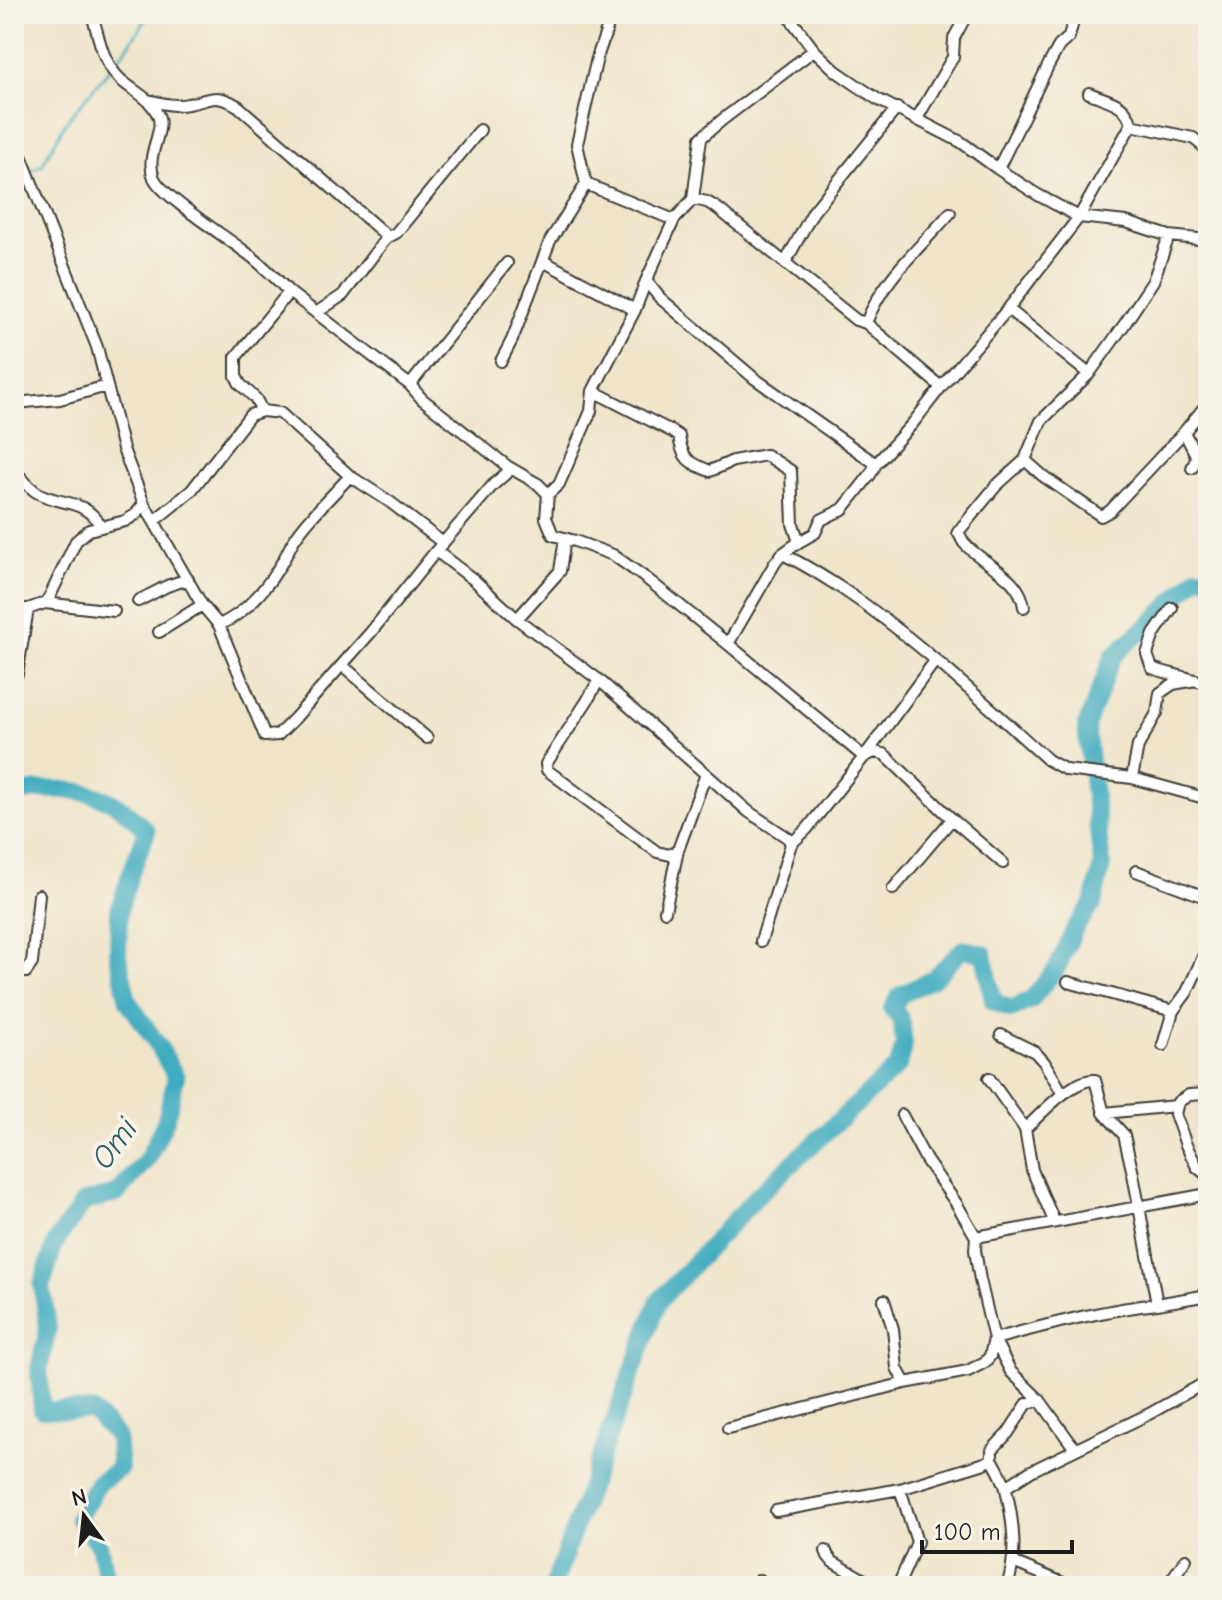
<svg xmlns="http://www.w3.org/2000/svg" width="1222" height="1600" viewBox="0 0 1222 1600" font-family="'Comic Neue',sans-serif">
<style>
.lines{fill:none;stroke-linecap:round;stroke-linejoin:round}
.stream{stroke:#41acc0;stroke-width:3}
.river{stroke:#41acc0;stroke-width:18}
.minor-casing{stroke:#3c3a36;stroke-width:14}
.minor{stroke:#fff;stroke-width:10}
.labels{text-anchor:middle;stroke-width:8;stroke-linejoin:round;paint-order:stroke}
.water-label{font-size:32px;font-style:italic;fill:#2d5d66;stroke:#f7f3e8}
</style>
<rect width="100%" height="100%" fill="#f7f3e8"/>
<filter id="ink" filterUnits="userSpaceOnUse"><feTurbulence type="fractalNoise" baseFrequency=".0125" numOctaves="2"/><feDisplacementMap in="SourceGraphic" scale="16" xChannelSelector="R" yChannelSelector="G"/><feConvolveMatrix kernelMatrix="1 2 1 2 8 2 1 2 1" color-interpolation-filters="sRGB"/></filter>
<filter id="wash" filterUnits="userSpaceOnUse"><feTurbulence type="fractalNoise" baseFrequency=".006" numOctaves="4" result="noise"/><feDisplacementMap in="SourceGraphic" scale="32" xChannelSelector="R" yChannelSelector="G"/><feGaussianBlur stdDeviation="1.8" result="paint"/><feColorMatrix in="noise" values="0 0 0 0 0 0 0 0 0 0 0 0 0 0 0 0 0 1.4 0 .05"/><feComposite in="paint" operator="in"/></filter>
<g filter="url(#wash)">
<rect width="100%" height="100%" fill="#f0e5cb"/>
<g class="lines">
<path class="stream" d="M14,183L27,173L42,165L66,122L126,49L150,14"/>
<path class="river" d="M14,794C50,786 93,787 124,810C132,816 140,824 147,831L131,872L119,910L118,956L128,1001L158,1045L176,1077L166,1120L148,1158L117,1194L84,1202L55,1243L42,1285L48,1328L39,1370L42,1410L92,1411L117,1436L120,1468L98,1483L78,1518L99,1545L108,1586
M553,1586L658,1302L759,1194L898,1066L904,1044L901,1019L892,1009L900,995L933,979L963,949L984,954L993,1001L1011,1009L1031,1000L1057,968L1076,926L1093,904L1102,865L1086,726L1113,656L1154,620L1198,576L1208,578"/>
</g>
</g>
<g filter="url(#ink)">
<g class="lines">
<g class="minor-casing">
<path id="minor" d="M92,14C99,37 102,63 121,80C133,91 149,97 157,113C167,130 144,154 154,178C162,196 226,237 244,251C261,263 275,277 289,292L410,385L422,399L507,466L538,484L548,494
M787,14L814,50L836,71L877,99L961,142L998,169L1038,195L1079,217L1126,222L1169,236L1208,240
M814,50L722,120L701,138L693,199L674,220L646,281L635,310L593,391L591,411L559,484L548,494L546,518L553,535L575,541L613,555L647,579L728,644L864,757L874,752L884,754L952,819L1003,863
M1089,93C1108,101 1128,103 1131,125L1193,138L1208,150
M148,100C161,103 174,107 188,104C211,100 215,92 238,106L388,237
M916,120L953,57L954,38L967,14
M14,138L97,347L123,449L144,504L202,605L219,625L265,736L278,735L295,718L371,632L436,551L493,485L511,469L507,466
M998,169L1049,64L1059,46L1069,37L1075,14
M586,184L674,220
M693,199L707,202L717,208L856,320L866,323L941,387L913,423L876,464L870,475L843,509L821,520L815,533L799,542L782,554L775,563L728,644
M543,261L635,310
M785,263L813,212L897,108
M646,281L660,298L754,378L876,464
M316,313L343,295L384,241L388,237L396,233L480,130
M866,323C883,278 920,248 950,213
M501,361L512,340L550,241L586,184L577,144L597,58L612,14
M1089,374L1008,309L1079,217L1131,125
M410,385L507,263
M941,387L1008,309
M593,391L671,431L679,436C682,460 690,463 710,471L733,461L766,455L791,471L793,524L799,542
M14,403L60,399L107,386
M262,411L256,399L240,384L236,376V357L289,292
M1184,432L1197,457L1192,468
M1025,460L1043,476L1101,516L1110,511L1184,432L1208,403
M14,470C21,477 29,488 38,493C62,506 84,498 101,526
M154,521L191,491L250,415L262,411L280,413L350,476L390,502L443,543
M436,551L474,580L517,619L599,680L749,812L788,838L791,844L761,941
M782,554C803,563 822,576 841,588C916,638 981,700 1048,760L1066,770L1132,778L1208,799
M138,601L167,586L188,579
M45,603L114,611
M1024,607C1020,575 983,565 964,543C962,540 960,535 958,532L996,486L1025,460L1041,421L1089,374L1124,325L1153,281L1169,236
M1172,608L1154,634L1147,654L1152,668C1171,675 1190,677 1208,685
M14,609H28
M517,619L560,571L565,538
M219,625C246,613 266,589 281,564C287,555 290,545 296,537C312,514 332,496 350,476
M159,632L202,605
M342,665L427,738
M14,679L17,674L28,609L45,603L50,596L76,541L89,530L125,521L135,515L144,504
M599,680L587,701L546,764L547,770L657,852L670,855L678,850L706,774
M1132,778L1138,746L1157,713L1160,693L1173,684L1196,680
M791,844L807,829L864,757L935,661
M1136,871L1208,898
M893,889L952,819
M665,911L678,850
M14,971L26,972L32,963L39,895
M1068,982L1173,1011
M1001,1035L1035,1052L1044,1062L1063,1094
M1163,1045L1173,1011L1187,992L1208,946
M989,1078L1025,1129
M1208,1094L1189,1095L1178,1102L1175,1114L1186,1145L1197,1167L1208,1176
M1104,1113L1176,1106
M976,1237L1208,1194
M884,1300L893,1329L897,1368L905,1383
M1157,1304L1208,1295
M1039,1399L1075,1449
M728,1428L905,1383L968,1371L985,1362L990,1356L994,1339L980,1280L975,1250L976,1237L956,1203L926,1160L902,1115
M992,1459V1450L1008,1433L1027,1404L1039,1399L1011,1372L994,1339C1048,1325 1102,1310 1157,1304L1133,1174L1124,1135L1104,1113L1095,1080C1073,1078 1040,1115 1025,1129L1032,1170L1054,1221
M1006,1487L1031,1471L1149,1414L1208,1381
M776,1511L900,1489L985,1463L992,1459C997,1468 1004,1479 1006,1489C1013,1520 1018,1555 1007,1586
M826,1551L828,1556L833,1562L875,1586
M1013,1562L1070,1586
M760,1580L769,1586
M898,1586L917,1542L900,1489
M1167,1586L1186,1559"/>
</g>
<use href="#minor" class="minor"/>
</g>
</g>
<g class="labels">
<g class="water-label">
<text transform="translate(114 1143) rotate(-54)" y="11">Omi</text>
</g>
</g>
<rect width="1222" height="1600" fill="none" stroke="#f7f3e8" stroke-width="48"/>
<g transform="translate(84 1516) rotate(345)" stroke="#f7f3e8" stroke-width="6" paint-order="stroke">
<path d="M0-6L14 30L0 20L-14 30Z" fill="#1c1c1c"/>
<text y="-12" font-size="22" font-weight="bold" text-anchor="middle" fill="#1c1c1c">N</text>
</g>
<path d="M922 1540v12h150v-12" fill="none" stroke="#1c1c1c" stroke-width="4"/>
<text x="934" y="1540" font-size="24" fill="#1c1c1c" stroke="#f7f3e8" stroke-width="6" paint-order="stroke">100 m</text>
</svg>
